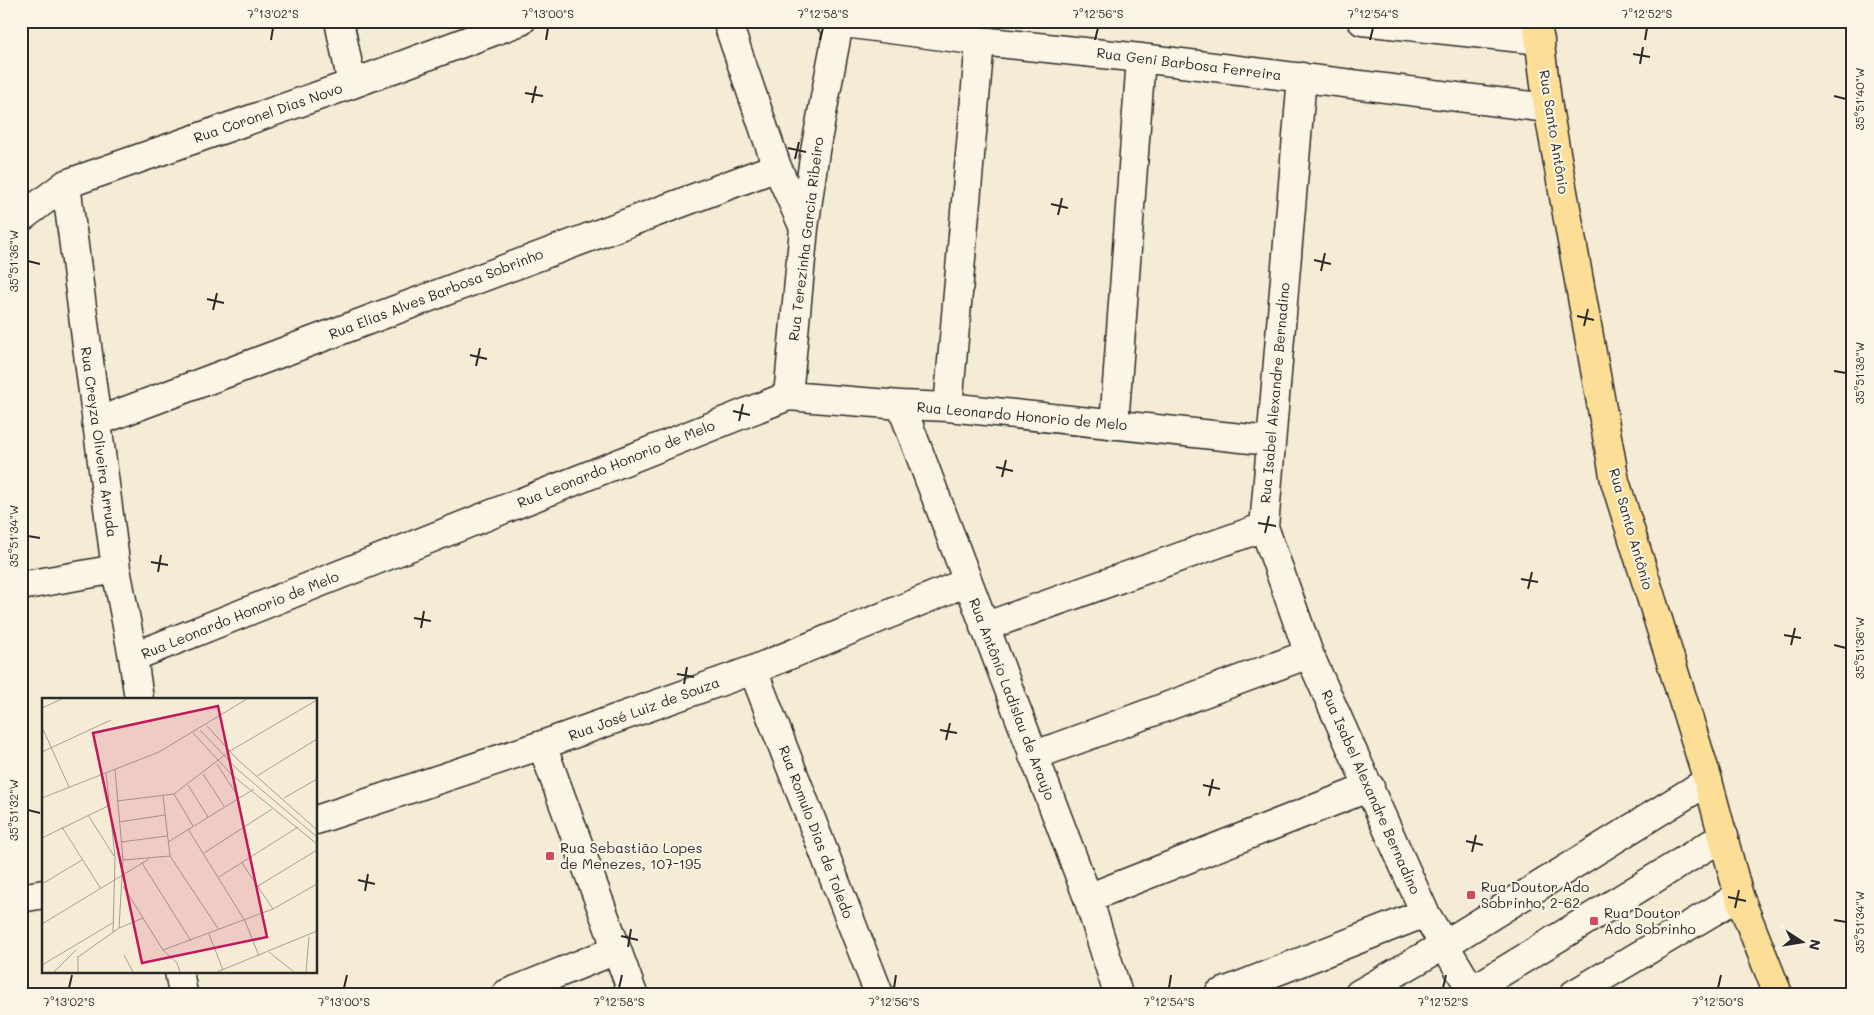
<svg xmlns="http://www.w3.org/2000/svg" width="1874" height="1015" viewBox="0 0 1874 1015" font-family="Mali,sans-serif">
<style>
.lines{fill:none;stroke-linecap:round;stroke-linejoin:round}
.minor-casing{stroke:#2b2b2b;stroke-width:31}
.major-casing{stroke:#2b2b2b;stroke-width:31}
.minor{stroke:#fcf5e5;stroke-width:28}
.major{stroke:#fcde96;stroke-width:28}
.ticks{fill:none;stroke:#2b2b2b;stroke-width:2}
.poi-dot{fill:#d1495b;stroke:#fcf5e5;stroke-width:2}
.labels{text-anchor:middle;stroke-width:4;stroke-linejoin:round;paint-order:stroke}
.street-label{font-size:14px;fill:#2b2b2b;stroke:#fcf5e5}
.poi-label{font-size:14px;fill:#2b2b2b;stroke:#fcf5e5;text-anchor:start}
.inset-road{fill:none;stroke:#a59f91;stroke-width:1}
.view{fill:#c2185b;fill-opacity:0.15;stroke:#c2185b;stroke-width:2.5}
.inset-edge{fill:none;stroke:#2b2b2b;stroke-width:2.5}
.neatline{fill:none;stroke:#2b2b2b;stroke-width:2}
.ticks-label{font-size:12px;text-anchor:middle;fill:#2b2b2b}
</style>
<rect width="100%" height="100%" fill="#f6ecd5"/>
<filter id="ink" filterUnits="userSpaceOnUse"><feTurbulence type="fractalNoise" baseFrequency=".02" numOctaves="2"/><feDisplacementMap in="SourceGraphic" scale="10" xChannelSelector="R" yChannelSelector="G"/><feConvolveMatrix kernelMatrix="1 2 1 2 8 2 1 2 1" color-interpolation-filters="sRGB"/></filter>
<g filter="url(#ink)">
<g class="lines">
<g class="minor-casing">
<path id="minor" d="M339,21L352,84
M727,21L777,167L804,228
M830,21L980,41L1141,58L1548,108
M1362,21L1540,40
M1302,77L1264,527L1309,654L1425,913L1474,994
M66,184L116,569L133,657L139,699
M21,218L66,184L352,84L521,21
M788,396L804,228L815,151L839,23
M901,405L1088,898L1118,994
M948,407L980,41
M96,422L777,167
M1114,425L1141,58
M21,586L116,569
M984,627L1264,527
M133,657L788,396L901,405L948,407L1270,441
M753,670L879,994
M542,745L633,994
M1033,756L1309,654
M316,820L542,745L753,670L967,582
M21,898L44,894
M1088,898L1370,787
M179,971L183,994
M506,994L616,950
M1219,994L1425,913
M1359,994L1444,945L1708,781
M1466,994L1724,836
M1574,994L1739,896"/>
</g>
<g class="major-casing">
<path id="major" d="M1537,21L1548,108L1615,481L1708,781L1739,896L1778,994"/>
</g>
<use href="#minor" class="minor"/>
<use href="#major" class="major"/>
</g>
</g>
<path class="ticks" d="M271,40L273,28M546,40L548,28M820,40L823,28M1095,40L1098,28M1370,40L1373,28M1645,40L1647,28M1633,54L1650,57M1640,64L1643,47M525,93L543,96M1834,96L1846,99M532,103L536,86M788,148L806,152M795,159L799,142M1051,204L1068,208M1058,215L1062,198M1314,260L1331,264M28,261L40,264M1321,271L1325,253M207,299L224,303M213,310L217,293M1577,316L1594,320M1584,326L1588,309M470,355L487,359M476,366L480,348M1834,371L1846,373M733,411L750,415M739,421L743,404M996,467L1013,471M1002,477L1006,460M1258,523L1276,526M1265,533L1269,516M28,536L40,538M151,562L168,565M158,572L161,555M1521,579L1538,582M1528,589L1532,572M414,618L431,621M421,628L424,611M1784,635L1801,638M1791,645L1795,628M1834,645L1846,648M677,674L694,677M684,684L687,667M940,730L957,733M946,740L950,723M1203,785L1220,789M1209,796L1213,779M28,810L40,813M1466,841L1483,845M1472,852L1476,835M358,880L375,884M365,891L368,874M1728,897L1746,901M1735,908L1739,890M1834,920L1846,922M621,936L638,940M628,947L631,929M69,988L72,975M344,988L347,975M619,988L622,975M894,988L896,975M1169,988L1171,975M1443,988L1446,975M1718,988L1721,975"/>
<g class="poi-dot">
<rect x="545" y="851" width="10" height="10" rx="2.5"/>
<rect x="1466" y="890" width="10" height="10" rx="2.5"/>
<rect x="1589" y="916" width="10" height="10" rx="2.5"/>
</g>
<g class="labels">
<g class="street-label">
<text transform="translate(1189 64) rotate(7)" y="5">Rua Geni Barbosa Ferreira</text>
<text transform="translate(268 113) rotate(-19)" y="5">Rua Coronel Dias Novo</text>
<text transform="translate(1554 132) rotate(81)" y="5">Rua Santo Antônio</text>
<text transform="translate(806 239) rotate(-83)" y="5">Rua Terezinha Garcia Ribeiro</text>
<text transform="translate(436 294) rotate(-21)" y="5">Rua Elias Alves Barbosa Sobrinho</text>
<text transform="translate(1275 393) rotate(-85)" y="5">Rua Isabel Alexandre Bernadino</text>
<text transform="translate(1022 416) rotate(5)" y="5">Rua Leonardo Honorio de Melo</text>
<text transform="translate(99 442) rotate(82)" y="5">Rua Creyza Oliveira Arruda</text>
<text transform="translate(616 464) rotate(-22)" y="5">Rua Leonardo Honorio de Melo</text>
<text transform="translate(1631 529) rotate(74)" y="5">Rua Santo Antônio</text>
<text transform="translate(240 615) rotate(-22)" y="5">Rua Leonardo Honorio de Melo</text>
<text transform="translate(1012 699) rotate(69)" y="5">Rua Antônio Ladislau de Araujo</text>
<text transform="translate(644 709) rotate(-20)" y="5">Rua José Luiz de Souza</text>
<text transform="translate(1371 792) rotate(66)" y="5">Rua Isabel Alexandre Bernadino</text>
<text transform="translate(816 832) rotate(69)" y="5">Rua Romulo Dias de Toledo</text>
</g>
<g class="poi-label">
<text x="560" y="853">Rua Sebastião Lopes<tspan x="560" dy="16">de Menezes, 107-195</tspan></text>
<text x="1481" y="892">Rua Doutor Ado<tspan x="1481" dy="16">Sobrinho, 2-62</tspan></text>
<text x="1604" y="918">Rua Doutor<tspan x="1604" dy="16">Ado Sobrinho</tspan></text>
</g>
</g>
<g transform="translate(42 698)">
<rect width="275" height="275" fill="#f6ecd5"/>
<path class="inset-road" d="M0,10L20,1M165,28L195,61L275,132M0,29L27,89M158,32L195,71L275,139M151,35L190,77L275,146M0,54L69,22M175,66L197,100M73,72L81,162L77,230M64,75L73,159L71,234M161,76L182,108M215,78L275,41M146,87L166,119M132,96L151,128M121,98L128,158L177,232M0,100L117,54L205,1M242,100L275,81M75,103L132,96L188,53L275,2M46,117L72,158M77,124L123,117M20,129L59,191M146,131L203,223L217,258M0,140L68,107M79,144L125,138M126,144L212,91M162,155L230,111M81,162L128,158M100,165L149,243M200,165L231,211M177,179L256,129M0,186L40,162M81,188L121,252L135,265L138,274M216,188L275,152M0,226L107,161M167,236L181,272M121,252L231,211L275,186M227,254L252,274M82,257L91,274M36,259L77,230L101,220M0,267L72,224M12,274L34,252M36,274V258M175,274L275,233M264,274L267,239"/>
<path class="view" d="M176,8L225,239L100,265L51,35Z"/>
<rect width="275" height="275" class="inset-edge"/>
</g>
<rect width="1874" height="1015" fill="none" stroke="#fcf5e5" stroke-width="55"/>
<g transform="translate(1802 942) rotate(102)" stroke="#fcf5e5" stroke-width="4" paint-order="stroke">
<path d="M0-4L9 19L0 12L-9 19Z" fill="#2b2b2b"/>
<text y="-8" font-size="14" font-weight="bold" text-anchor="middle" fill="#2b2b2b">N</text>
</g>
<rect x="28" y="28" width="1818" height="960" class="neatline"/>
<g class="ticks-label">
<text x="273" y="18">7°13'02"S</text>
<text x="548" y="18">7°13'00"S</text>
<text x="823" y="18">7°12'58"S</text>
<text x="1098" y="18">7°12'56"S</text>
<text x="1373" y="18">7°12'54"S</text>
<text x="1647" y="18">7°12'52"S</text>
<text transform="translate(1860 99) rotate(-90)" y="4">35°51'40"W</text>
<text transform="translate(14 261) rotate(-90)" y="4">35°51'36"W</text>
<text transform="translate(1860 373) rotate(-90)" y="4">35°51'38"W</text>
<text transform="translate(14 536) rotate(-90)" y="4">35°51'34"W</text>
<text transform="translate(1860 648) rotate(-90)" y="4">35°51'36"W</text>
<text transform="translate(14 810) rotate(-90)" y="4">35°51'32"W</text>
<text transform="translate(1860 922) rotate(-90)" y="4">35°51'34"W</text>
<text x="69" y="1006">7°13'02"S</text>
<text x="344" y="1006">7°13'00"S</text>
<text x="619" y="1006">7°12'58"S</text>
<text x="894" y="1006">7°12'56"S</text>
<text x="1169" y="1006">7°12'54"S</text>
<text x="1443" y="1006">7°12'52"S</text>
<text x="1718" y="1006">7°12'50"S</text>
</g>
</svg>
